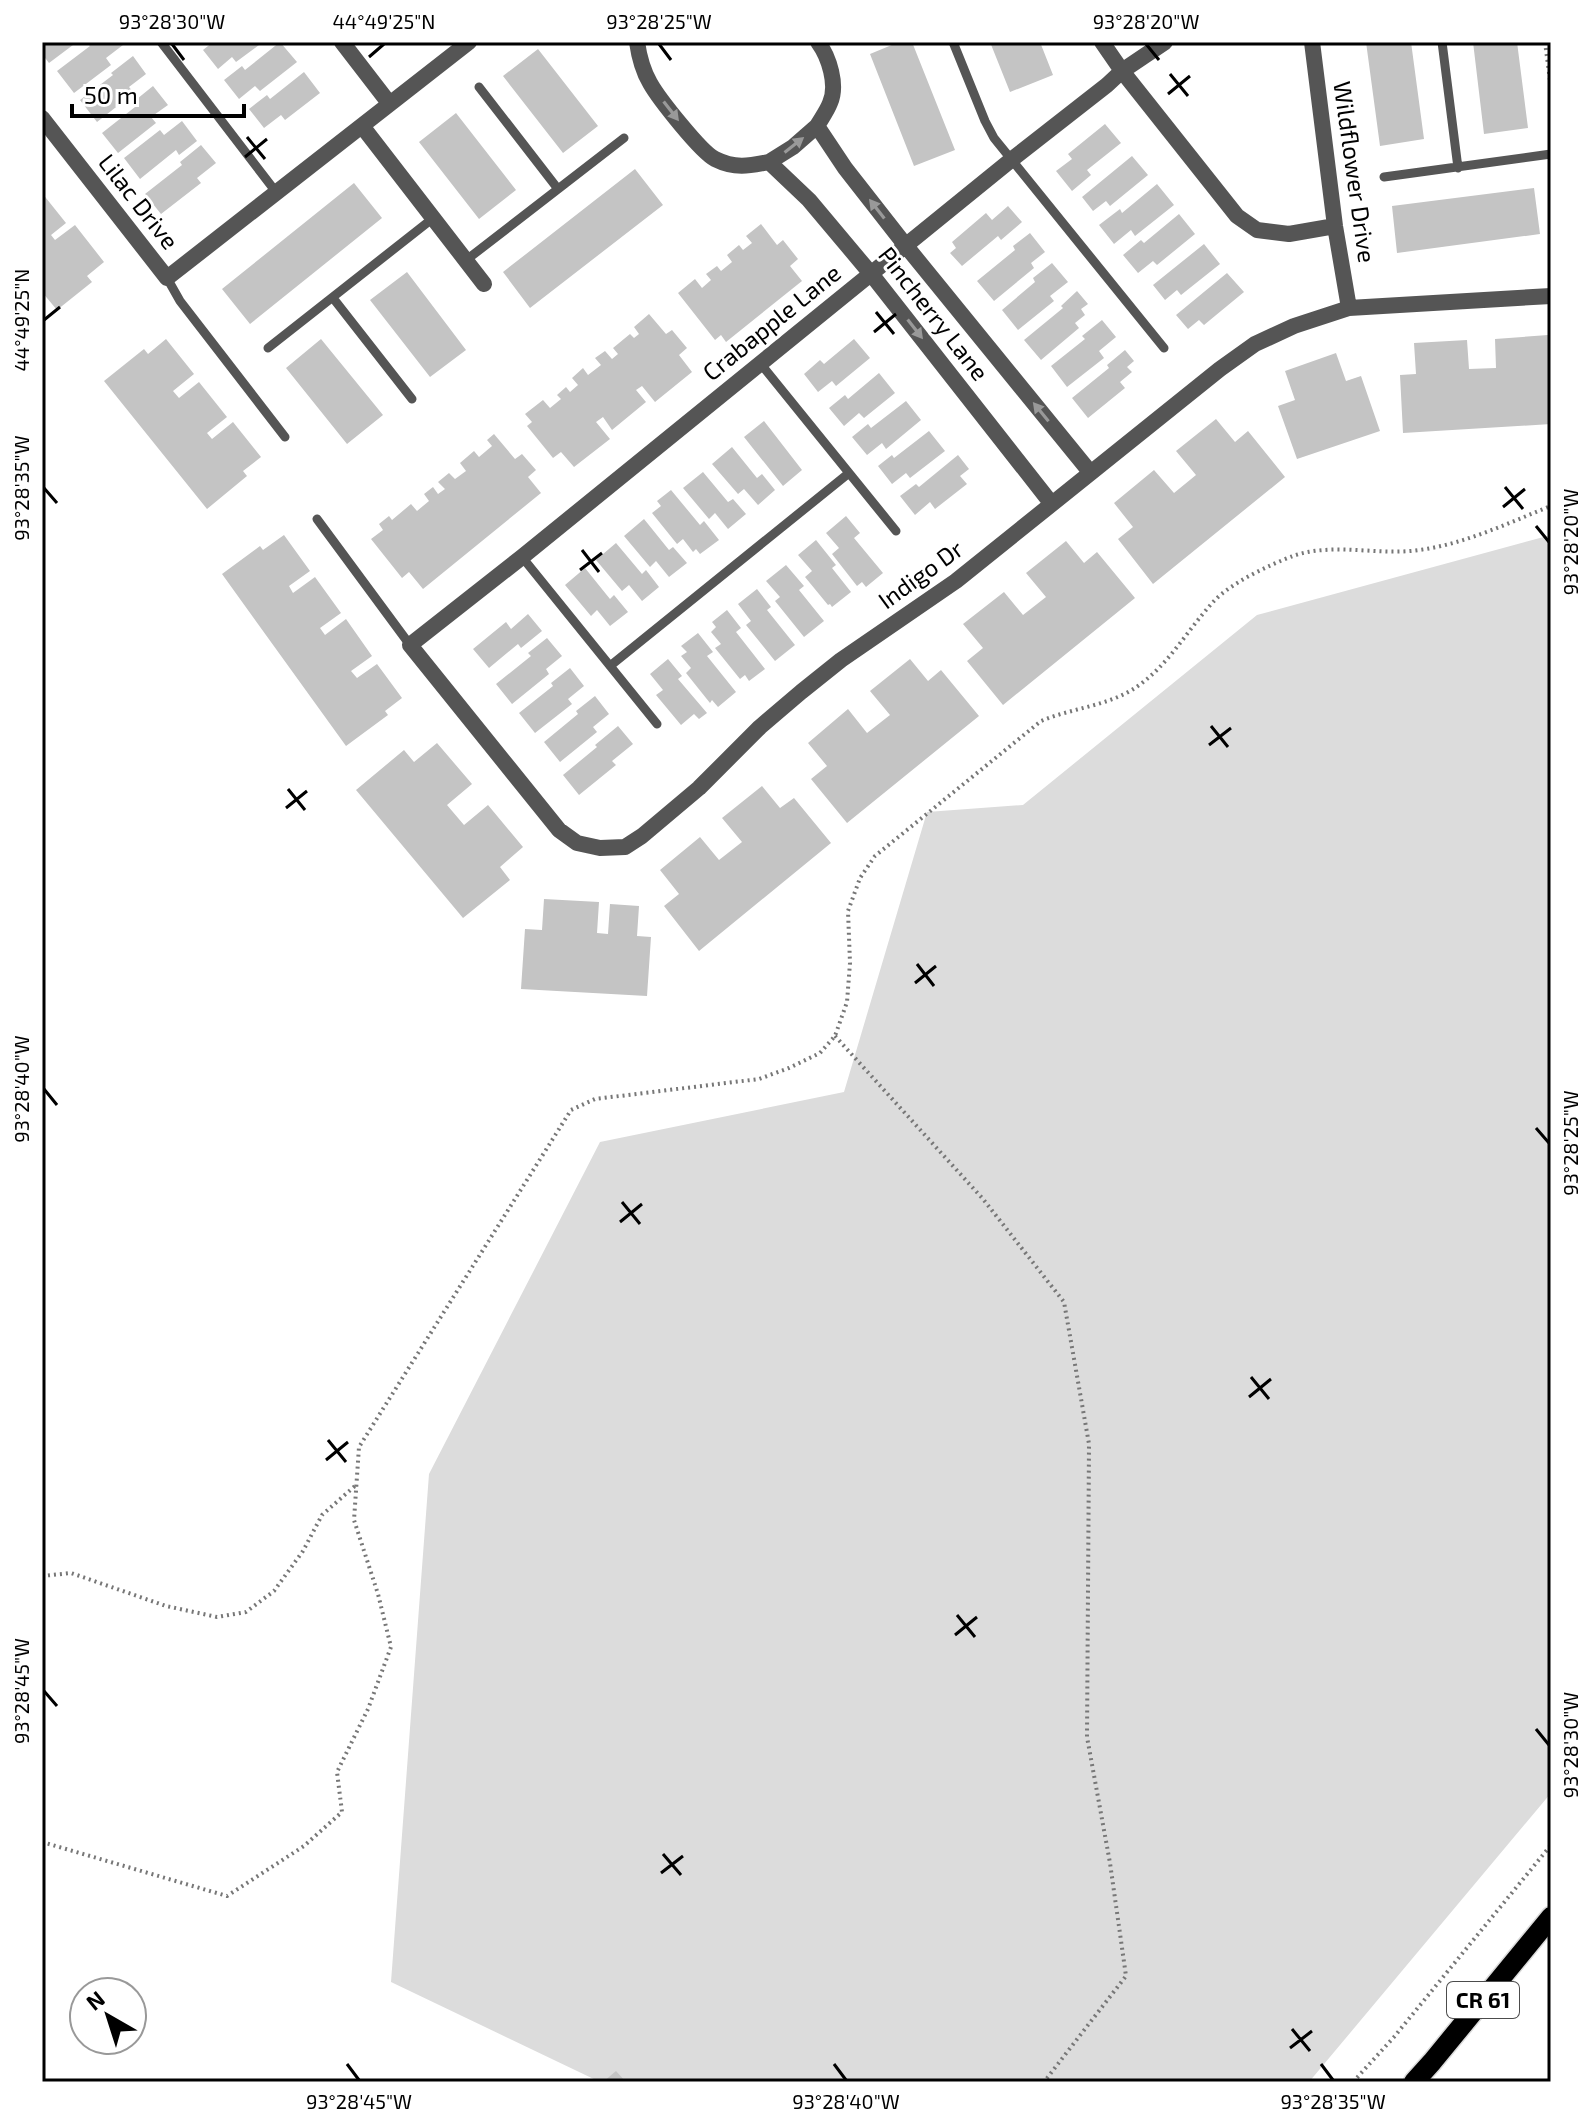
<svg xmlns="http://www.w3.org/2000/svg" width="1593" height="2124" viewBox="0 0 1593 2124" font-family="'Exo 2',sans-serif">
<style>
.green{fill:#dcdcdc}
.building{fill:#c4c4c4}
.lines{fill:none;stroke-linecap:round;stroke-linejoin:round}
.primary-casing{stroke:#dbdbdb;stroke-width:23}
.path{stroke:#777;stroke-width:4;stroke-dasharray:2 4;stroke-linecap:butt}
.lane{stroke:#555;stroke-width:9}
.street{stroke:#555;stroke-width:16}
.primary{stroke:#000;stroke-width:20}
.oneway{fill:#999}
.ticks{fill:none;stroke:#000;stroke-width:3}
.labels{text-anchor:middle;stroke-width:6;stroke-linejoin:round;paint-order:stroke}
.shield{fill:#fff;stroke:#4c4c4c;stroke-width:2}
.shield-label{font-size:22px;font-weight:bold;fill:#000}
.street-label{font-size:24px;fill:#000;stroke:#fff}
.neatline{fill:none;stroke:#000;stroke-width:3}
.ticks-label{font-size:20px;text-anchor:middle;fill:#000}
</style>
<rect width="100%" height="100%" fill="#fff"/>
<path class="green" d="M1551,535V1793L1309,2082H600L391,1982L429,1474L600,1142L844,1092L927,812L1023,805L1257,615Z"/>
<path class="building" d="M42,42H77L49,63L42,54Z
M91,42H121L123,45L106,58L111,65L74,93L57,71L90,46L88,44Z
M213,42H263L236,62L232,57L218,69L203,50Z
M280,42L297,62L260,91L255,86L239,99L224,80L242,66L245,70Z
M899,42H912L955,150L914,166L870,54Z
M990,42H1040L1053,75L1010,92Z
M1366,42H1411L1424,139L1380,146Z
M1473,42H1517L1528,128L1484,134Z
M538,49L598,126L563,153L503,76Z
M133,56L146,74L129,87L134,93L97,122L80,100L113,75L111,73Z
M304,72L320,93L285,120L281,115L264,128L249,109L267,95L270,99Z
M153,86L168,105L151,117L156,123L118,153L102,133L135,107L132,103Z
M456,113L516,190L479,219L419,142Z
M182,121L197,141L179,155L176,150L140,179L124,158L160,130L164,135Z
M1105,124L1121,143L1087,170L1091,175L1072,191L1056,171L1072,159L1068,154Z
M201,145L216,163L197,178L201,183L161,214L145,194L182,165L180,162Z
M1132,156L1148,175L1110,206L1106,201L1093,211L1082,197Z
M635,169L663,205L530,308L503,272Z
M354,183L382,218L250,324L222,289Z
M1157,184L1174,205L1135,236L1131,230L1114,244L1099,225L1120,209L1122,213Z
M1534,188L1540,234L1397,253L1392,206Z
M42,193L66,223L51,235L55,240L75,225L104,262L87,276L92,282L57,310L42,292Z
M1008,206L1022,222L1001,240L998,236L962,266L950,253L956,248L952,242L986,213L992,220Z
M1179,214L1195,234L1157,265L1153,261L1138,273L1123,255L1141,240L1144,243Z
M761,224L777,245L783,240L798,259L790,266L802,281L726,342L721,335L715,340L678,293L695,279L702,288L711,280L706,274L717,266L721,271L732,262L727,255L739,245L743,250L752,243L746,236Z
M1030,233L1045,252L1031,263L1034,268L994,301L977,281L1015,250L1013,246Z
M1204,244L1220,264L1181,295L1177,290L1165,300L1153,285Z
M1052,263L1068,282L1050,296L1054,301L1018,330L1002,310L1035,282L1033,278Z
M407,272L466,350L430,377L370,300Z
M1227,273L1244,292L1204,325L1199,320L1188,329L1176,315Z
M1077,291L1088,304L1081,309L1085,315L1075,323L1079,328L1041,360L1024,340L1063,308L1061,306Z
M649,314L666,334L672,330L687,348L679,355L692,372L655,402L642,386L636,390L646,402L612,430L603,417L596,422L610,439L574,467L561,452L553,458L527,426L532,422L525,414L543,400L550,408L561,399L557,395L566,387L570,392L578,385L572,378L583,368L588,375L601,365L595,358L605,351L612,359L618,354L613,348L630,334L634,338L639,334L634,327Z
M1102,320L1116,337L1099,351L1104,358L1067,387L1051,366L1085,339L1082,336Z
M1548,335L1549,366H1551V424L1403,433L1400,375L1416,374L1414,343L1467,340L1469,369L1496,368L1495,339Z
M166,339L194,374L173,391L179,398L199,382L227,417L207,433L212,439L233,422L261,457L243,471L247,476L207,509L104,381L144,349L148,354Z
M321,339L383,415L347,444L286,368Z
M854,339L870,358L836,386L832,381L818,392L804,374L820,360L824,364Z
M1125,350L1134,361L1127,367L1132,372L1120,382L1125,388L1088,418L1072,398L1109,368L1107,365Z
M1336,353L1346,381L1361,376L1380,431L1297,459L1278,406L1295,400L1285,371Z
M879,373L895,393L864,418L859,413L844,426L829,408L845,395L848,399Z
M906,401L921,420L886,449L882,443L867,455L852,437L868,424L871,428Z
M1216,419L1235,442L1248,431L1285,477L1153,584L1118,539L1133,527L1114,503L1154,470L1174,493L1196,475L1176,451Z
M764,421L802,470L783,486L744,437Z
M929,431L945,451L910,478L906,473L892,484L878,466L892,455L894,458Z
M494,434L515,459L522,454L536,470L528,477L541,493L423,589L409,572L402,578L371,539L383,530L379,524L389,516L392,520L411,504L417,511L429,501L424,494L433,487L438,494L445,489L438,482L449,473L455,479L466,471L460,463L474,451L479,457L492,446L487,440Z
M732,447L757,478L762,474L775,490L758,505L744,489L738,494L712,464Z
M958,455L969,469L960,476L967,484L935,509L930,502L915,515L900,496L916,484L919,487Z
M703,472L728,502L733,499L746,514L728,529L715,513L709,519L683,488Z
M671,490L700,525L704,521L719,540L700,554L696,549L693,552L683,539L677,544L652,513L661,506L657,501Z
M846,516L860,533L854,538L883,573L866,587L862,582L857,586L832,554L839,548L826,533Z
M644,519L669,550L673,547L687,563L669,577L656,561L650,567L624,536Z
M284,535L310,571L289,586L293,593L315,577L341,613L320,628L325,635L346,619L372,656L351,671L357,678L377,664L402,698L385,711L388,715L346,746L222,574L260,546L263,550Z
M816,540L836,565L832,568L851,592L832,607L830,604L828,605L805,577L812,571L798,555Z
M1066,541L1084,563L1097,552L1135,598L1003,705L967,661L983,648L963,624L1004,592L1023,615L1046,597L1026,573Z
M616,543L642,574L646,570L659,587L642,601L629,585L622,591L596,560Z
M786,565L804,586L799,590L824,621L804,637L775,601L780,597L766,581Z
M585,568L610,599L614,595L628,612L610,626L597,610L591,616L565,585Z
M757,589L771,607L767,610L795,645L775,661L746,625L751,621L738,604Z
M727,610L741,628L736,632L765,669L749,681L745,675L740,679L715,648L721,644L711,632L716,627L712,622Z
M528,614L542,631L521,648L518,644L489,668L473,649L506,622L511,629Z
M698,633L713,652L707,656L736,692L718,707L712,700L710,703L686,673L691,668L681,656L687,652L681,646Z
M547,638L562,656L546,669L549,674L512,704L496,684L531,656L528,653Z
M668,659L682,676L678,679L707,713L699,719L694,714L681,725L656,695L663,690L650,674Z
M910,659L928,681L941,670L979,716L847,823L811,779L827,766L808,743L848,709L867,733L890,715L870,691Z
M570,668L584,686L568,699L572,704L535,733L519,713L553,686L551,683Z
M595,696L609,714L593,727L597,732L560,762L544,742L578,714L576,711Z
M618,726L633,744L612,761L616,765L579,795L563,775L597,747L595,745Z
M437,743L472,784L447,805L464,825L488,805L523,847L500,867L510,880L463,918L356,790L404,750L414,762Z
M762,786L780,808L794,798L831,843L699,951L664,906L679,894L660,870L700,837L719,860L742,842L722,818Z
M544,899L599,902L597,933L608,934L610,904L639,906L637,936L651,937L647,996L521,989L525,929L542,930Z
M616,2071L626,2082H603Z"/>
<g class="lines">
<g class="primary-casing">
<path id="primary" d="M1414,2082L1432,2062L1551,1917"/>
</g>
<path class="path" d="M1545,42L1551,88
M835,1036L983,1199L1064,1302L1089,1444L1087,1737L1110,1863L1126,1976L1044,2082
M42,1576L71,1573L166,1606L217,1617L246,1612L274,1591L303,1551L322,1515L356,1485
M42,1842L227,1896L304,1846L342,1812L337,1772L368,1709L391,1647L378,1594L354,1520L359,1447L571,1110L595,1099L759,1079L789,1068L820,1053L835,1036L847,1002L850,963L848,911L860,878L875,856L1041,721C1074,707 1113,706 1142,683C1171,661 1189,628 1214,601C1231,583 1269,565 1293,556C1333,542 1378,556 1419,550C1465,544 1508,523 1551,506
M1353,2082L1394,2037L1551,1845"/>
<path class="lane" d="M161,42L276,192
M953,42L985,121L994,138L1164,348
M1442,42L1458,168
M479,87L558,189
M1384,177L1551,154
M465,261L624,138
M167,278L180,301L285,437
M333,298L412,399
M268,348L432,219
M760,363L896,531
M317,519L410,645
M522,557L657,724
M610,666L849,473"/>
<path class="street" d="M342,42L389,103
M637,42C639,56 643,71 650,83C659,99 701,152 715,159C735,169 749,166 769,162L809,200L872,275L1051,503
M818,42C829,57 838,85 830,103C827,111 821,119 817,126L845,168L906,246L1090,472
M1102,42L1122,71L1237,216L1257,230L1289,234L1335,226
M1165,42L1122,71L1107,85L1011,160L522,557L410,645L559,830L577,843L600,848L625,847L642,836L699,788L760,727L801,692L841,660L956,581L1220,369L1255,344L1294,326L1349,308L1551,296
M1312,42L1335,226L1349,308
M42,118L167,278L469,42
M362,126L484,284
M769,162L793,147L817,126"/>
<use href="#primary" class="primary"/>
</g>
<defs><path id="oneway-solid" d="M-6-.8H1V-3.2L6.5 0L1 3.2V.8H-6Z" transform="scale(2)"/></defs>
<g class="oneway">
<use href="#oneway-solid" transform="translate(671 111) rotate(52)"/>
<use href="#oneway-solid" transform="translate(794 145) rotate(-38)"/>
<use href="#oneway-solid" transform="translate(877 209) rotate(-128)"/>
<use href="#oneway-solid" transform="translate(915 329) rotate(52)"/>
<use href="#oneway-solid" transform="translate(1041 412) rotate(-129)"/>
</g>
<path class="ticks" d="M172,44L184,60M659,44L671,60M1146,44L1159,60M369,57L384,44M1170,74L1188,96M1168,94L1190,76M247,137L265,159M245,157L267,139M876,312L894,334M44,320L60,307M874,332L896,314M1505,487L1523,509M44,488L57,503M1503,507L1525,489M1536,526L1549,542M582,550L599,572M580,570L602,553M1211,726L1228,747M1209,745L1231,728M288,789L305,810M286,808L307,791M917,964L934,986M915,983L936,966M44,1089L57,1105M1536,1128L1549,1143M622,1202L640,1224M620,1222L642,1204M1251,1377L1269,1399M1249,1397L1271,1379M328,1440L346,1462M326,1460L348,1442M957,1615L975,1637M955,1635L977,1617M44,1691L57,1706M1536,1729L1549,1745M663,1854L681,1875M661,1873L683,1856M1292,2029L1310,2051M1290,2048L1312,2031M347,2064L359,2080M834,2064L846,2080M1321,2064L1333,2080"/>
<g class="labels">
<rect class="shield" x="1447" y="1982" width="72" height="36" rx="6"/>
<g class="shield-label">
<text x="1483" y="2008">CR 61</text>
</g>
<g class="street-label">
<text transform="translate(1354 172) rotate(82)" y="8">Wildflower Drive</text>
<text transform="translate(138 202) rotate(52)" y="8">Lilac Drive</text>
<text transform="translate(933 314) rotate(52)" y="8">Pincherry Lane</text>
<text transform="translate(772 323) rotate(-39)" y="8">Crabapple Lane</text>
<text transform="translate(921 575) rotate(-36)" y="8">Indigo Dr</text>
</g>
</g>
<rect width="1593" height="2124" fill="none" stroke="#ffffff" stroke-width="88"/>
<g transform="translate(108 2016) rotate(321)"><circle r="38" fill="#ffffff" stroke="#999999" stroke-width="2"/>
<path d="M0-6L14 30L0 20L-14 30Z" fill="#000000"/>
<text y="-12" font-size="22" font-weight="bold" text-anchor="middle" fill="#000000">N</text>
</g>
<path d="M72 104v12h172v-12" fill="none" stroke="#000000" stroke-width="4"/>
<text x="84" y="104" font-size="24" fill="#000000" stroke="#ffffff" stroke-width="6" paint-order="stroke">50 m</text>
<rect x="44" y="44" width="1505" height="2036" class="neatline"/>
<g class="ticks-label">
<text x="172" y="29">93°28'30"W</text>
<text x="384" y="29">44°49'25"N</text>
<text x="659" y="29">93°28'25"W</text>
<text x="1146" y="29">93°28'20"W</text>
<text transform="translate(22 320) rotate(-90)" y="7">44°49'25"N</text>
<text transform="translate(22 488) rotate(-90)" y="7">93°28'35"W</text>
<text transform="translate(1571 542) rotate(-90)" y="7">93°28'20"W</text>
<text transform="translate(22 1089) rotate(-90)" y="7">93°28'40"W</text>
<text transform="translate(1571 1143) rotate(-90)" y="7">93°28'25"W</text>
<text transform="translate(22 1691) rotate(-90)" y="7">93°28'45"W</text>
<text transform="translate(1571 1745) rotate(-90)" y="7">93°28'30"W</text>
<text x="359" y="2109">93°28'45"W</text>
<text x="846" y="2109">93°28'40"W</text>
<text x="1333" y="2109">93°28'35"W</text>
</g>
</svg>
